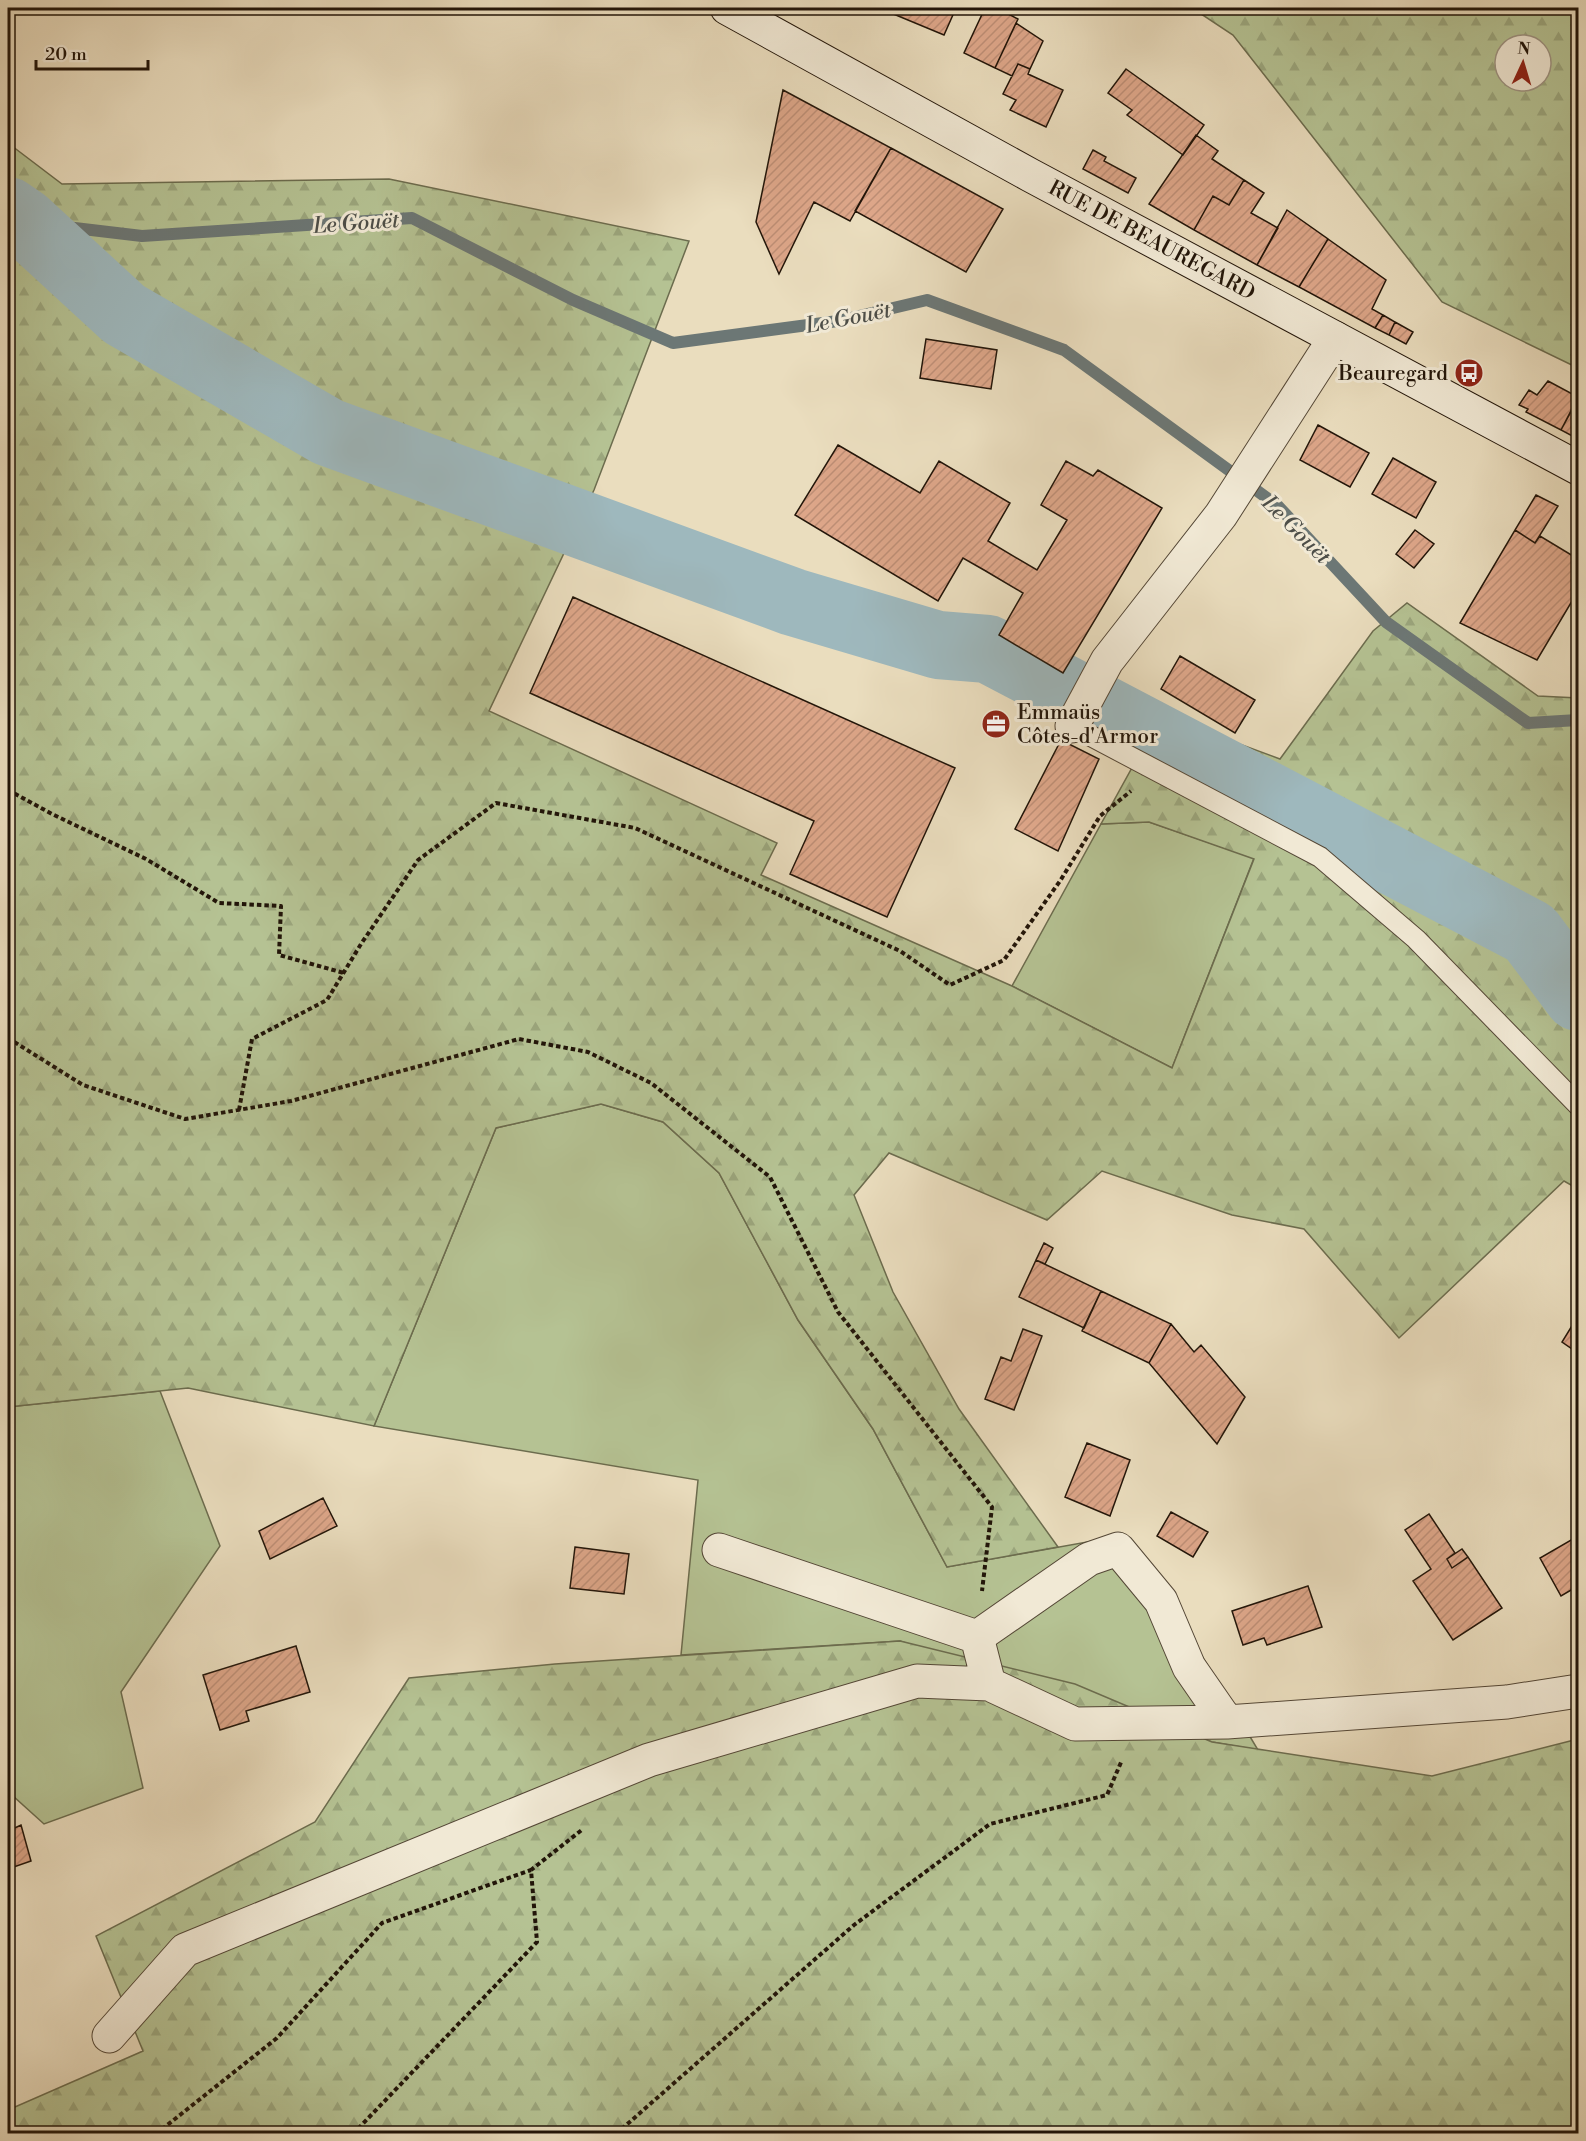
<svg xmlns="http://www.w3.org/2000/svg" width="1586" height="2141" viewBox="0 0 1586 2141" font-family="'Libre Bodoni',serif">
<style>
.grass{fill:#b5c293;stroke:#6c6c4e;stroke-width:1.5}
.forest{fill:url(#forest-firs);stroke:#6c6c4e;stroke-width:1.5;fill-rule:evenodd}
.lines{fill:none;stroke-linecap:round;stroke-linejoin:round}
.stream{stroke:#6c7775;stroke-width:12}
.river{stroke:#9eb8bd;stroke-width:68}
.building{fill:url(#building-hatch);stroke:#221509;stroke-width:1.5}
.service-casing{stroke:#544736;stroke-width:22}
.minor-casing{stroke:#544736;stroke-width:35}
.secondary-casing{stroke:#221509;stroke-width:35}
.path{stroke:#221509;stroke-width:4;stroke-dasharray:4.5 3;stroke-linecap:butt}
.service{stroke:#f1e9d5;stroke-width:20}
.minor{stroke:#f1e9d5;stroke-width:33}
.secondary{stroke:#f1e9d5;stroke-width:33}
.labels{text-anchor:middle;stroke-width:6;stroke-linejoin:round;paint-order:stroke}
.street-label{font-size:21px;fill:#221509;stroke:#f1e9d5}
.poi-label{font-size:21px;fill:#221509;stroke:#f1e9d5;text-anchor:end}
.water-label{font-size:22px;font-style:italic;fill:#4d4e48;stroke:#f1e9d5}
</style>
<defs>
<pattern id="forest-firs" width="22" height="20" patternUnits="userSpaceOnUse" patternTransform="scale(1.5)"><rect width="22" height="20" fill="#b5c293"/><path d="M5 1l3.5 6h-7zM16 11l3.5 6h-7z" fill="#9ba67d"/></pattern>
<pattern id="building-hatch" width="6" height="6" patternUnits="userSpaceOnUse" patternTransform="scale(1.5)"><rect width="6" height="6" fill="#dda689"/><path d="M-1 1l2-2M0 6l6-6M5 7l2-2" fill="none" stroke="#bd8e75"/></pattern>
</defs>
<rect width="100%" height="100%" fill="#eaddbe"/>
<filter id="stains"><feTurbulence type="fractalNoise" baseFrequency=".00333" numOctaves="4"/><feColorMatrix values="0 0 0 0 .2 0 0 0 0 .09 0 0 0 0 .02 0 0 0 .5 -.17"/></filter>
<radialGradient id="worn" r=".72"><stop offset=".6" stop-color="#630" stop-opacity="0"/><stop offset="1" stop-color="#630" stop-opacity=".3"/></radialGradient>
<path class="grass" d="M1149,822L1254,858L1172,1068L1012,986L1101,824Z
M601,1104L663,1122L719,1173L798,1320L873,1429L947,1567L1126,1535L1184,1626L1258,1750L1212,1742L900,1641L681,1655L698,1480L374,1426L496,1128Z
M160,1391L220,1546L121,1692L143,1788L44,1824L12,1795L8,1778V1407Z"/>
<path class="forest" d="M1192,8H1578V368L1442,302L1233,35ZM1505,45H1541V81H1505Z
M8,143L62,184L389,179L689,241L594,490L489,711L777,843L761,875L1012,986L1172,1068L1254,859L1149,822L1101,824L1161,715L1280,759L1373,631L1407,603L1538,696L1578,698V1189L1564,1181L1399,1338L1304,1229L1232,1215L1102,1171L1047,1220L889,1153L854,1195L893,1292L959,1409L1058,1547L947,1567L873,1429L798,1320L719,1173L663,1122L601,1104L496,1128L374,1426L188,1388L8,1407Z
M900,1641L1075,1684L1212,1742L1432,1776L1578,1739V2133L8,2134V2110L143,2051L96,1936L315,1822L409,1678L555,1664Z"/>
<g class="lines">
<path class="stream" d="M24,222L142,236L412,218L573,300L673,343L838,321L927,300L1064,350L1278,506L1386,622L1528,723L1578,720"/>
<path class="river" d="M8,211L24,222L124,314L328,432L793,602L938,645L988,649L1530,933L1578,997"/>
</g>
<path class="building" d="M879,8H956L944,35Z
M985,8H997L1018,19L995,68L964,53Z
M1016,23L1043,41L1030,69L1018,64L1012,76L995,68Z
M1018,64L1030,69L1028,74L1063,90L1046,127L1010,110L1016,100L1003,94Z
M1126,69L1204,125L1183,155L1127,115L1132,110L1108,93Z
M783,90L891,148L850,221L814,202L779,274L756,222Z
M1196,135L1218,151L1212,159L1244,180L1229,205L1213,196L1194,230L1149,204Z
M891,148L1003,209L966,272L855,211Z
M1093,150L1106,157L1104,161L1136,178L1128,193L1083,169Z
M1244,180L1264,193L1251,213L1278,228L1257,265L1194,230L1213,196L1229,205Z
M1287,210L1328,239L1299,287L1257,265Z
M1328,239L1386,280L1372,309L1383,315L1375,328L1299,287Z
M1383,315L1395,322L1389,335L1375,328Z
M1395,322L1413,332L1406,344L1389,335Z
M926,339L997,350L991,389L920,378Z
M1548,381L1578,397L1561,430L1526,412L1528,409L1519,405L1529,390L1537,395Z
M1578,399V439L1561,430Z
M1318,425L1369,453L1350,487L1300,460Z
M838,445L920,493L939,461L1010,503L988,541L1037,570L1067,520L1041,505L1066,461L1093,476L1098,470L1162,508L1063,673L999,635L1023,593L984,570L963,558L938,601L795,515Z
M1393,458L1436,482L1416,518L1372,494Z
M1536,495L1558,506L1535,543L1515,530Z
M1415,530L1434,544L1414,568L1396,554Z
M1515,530L1535,543L1540,536L1578,559V591L1537,660L1460,623Z
M573,597L955,768L887,917L790,874L814,821L530,693Z
M1180,656L1255,700L1235,733L1161,689Z
M1061,740L1099,759L1058,851L1015,829Z
M1044,1243L1053,1248L1045,1264L1036,1260Z
M1036,1260L1101,1291L1084,1328L1019,1297Z
M1101,1291L1171,1324L1149,1363L1082,1331Z
M1578,1316V1353L1562,1342Z
M1171,1324L1194,1352L1201,1345L1245,1397L1217,1444L1149,1363Z
M1023,1329L1042,1336L1014,1410L985,1399L1001,1357L1011,1361Z
M1087,1443L1130,1460L1110,1516L1065,1497Z
M323,1498L337,1526L270,1559L259,1531Z
M1171,1512L1208,1532L1193,1557L1157,1536Z
M1429,1514L1455,1553L1447,1559L1452,1568L1468,1557L1502,1608L1453,1640L1413,1581L1431,1569L1405,1530Z
M1578,1536V1586L1561,1596L1540,1558Z
M575,1547L629,1554L624,1594L570,1588Z
M1462,1549L1468,1557L1452,1568L1447,1559Z
M1308,1586L1322,1627L1267,1645L1264,1638L1243,1645L1232,1611Z
M296,1646L310,1692L246,1711L249,1721L220,1730L203,1675Z
M21,1825L31,1861L8,1869V1831Z"/>
<g class="lines">
<g class="service-casing">
<path id="service" d="M1072,726L1320,857L1416,939L1578,1105"/>
</g>
<g class="minor-casing">
<path id="minor" d="M1072,726L1107,661L1221,515L1335,338
M719,1550L977,1637
M977,1637L989,1684L1075,1724L1227,1722L1507,1702L1578,1691
M977,1637L1089,1559L1118,1549L1161,1601L1189,1667L1227,1722
M109,2036L185,1950L649,1760L917,1681L989,1684"/>
</g>
<g class="secondary-casing">
<path id="secondary" d="M727,8L1030,175L1578,468"/>
</g>
<path class="path" d="M8,790L52,814L146,859L219,903L281,906L279,955L344,973
M8,1038L83,1085L185,1119L291,1101L519,1039L588,1052L651,1083L770,1177L838,1312L992,1507L982,1591
M239,1110L252,1039L327,1000L361,944L418,860L496,803L635,828L900,951L950,985L1004,960L1060,881L1100,816L1131,791
M156,2134L277,2038L382,1923L531,1870
M353,2134L537,1942L531,1870L583,1829
M616,2134L854,1925L990,1824L1107,1795L1122,1760"/>
<use href="#service" class="service"/>
<use href="#minor" class="minor"/>
<use href="#secondary" class="secondary"/>
</g>
<defs>
<g id="bus-disc" transform="scale(1.5)"><circle r="9.5" fill="#8f2418" stroke="#f1e9d5"/><path d="M-5-6H5V4H4V6H2V4H-2V6H-4V4H-5ZM-3.5-4V0h7V-4ZM-3.5 1.2v1.5H-2V1.2ZM2 1.2v1.5H3.5V1.2Z" fill="#fff"/></g>
<g id="office-disc" transform="scale(1.5)"><circle r="9.5" fill="#8f2418" stroke="#f1e9d5"/><path d="M-6-3h4V-5.5h4V-3h4V5H-6ZM-1-4.5V-3h2v-1.5ZM-6 0V1H6V0Z" fill="#fff"/></g>
</defs>
<g fill-rule="evenodd">
<use href="#bus-disc" x="1469" y="373"/>
<use href="#office-disc" x="996" y="724"/>
</g>
<g class="labels">
<g class="street-label">
<text transform="translate(1152 240) rotate(28)" y="7">RUE DE BEAUREGARD</text>
</g>
<g class="poi-label">
<text x="1448" y="380">Beauregard</text>
<text x="1017" y="719" text-anchor="start">Emmaüs<tspan x="1017" dy="24">Côtes-d'Armor</tspan></text>
</g>
<g class="water-label">
<text transform="translate(356 222) rotate(-4)" y="8">Le Gouët</text>
<text transform="translate(848 317) rotate(-11)" y="8">Le Gouët</text>
<text transform="translate(1297 529) rotate(45)" y="8">Le Gouët</text>
</g>
</g>
<rect width="1586" height="2141" fill="none" stroke="#eaddbe" stroke-width="30"/>
<rect x="9" y="9" width="1568" height="2123" fill="none" stroke="#221509" stroke-width="3"/>
<rect x="15" y="15" width="1556" height="2111" fill="none" stroke="#221509" stroke-width="1.5"/>
<g transform="translate(1523 63) rotate(4)"><circle r="28" fill="#f1e9d5" stroke="#9e9483" stroke-width="1.5"/>
<path d="M0-4.5L10 22L0 15L-10 22Z" fill="#8f2418"/>
<text y="-9" font-size="16" font-weight="bold" text-anchor="middle" fill="#221509">N</text>
</g>
<path d="M36 60v9h112v-9" fill="none" stroke="#221509" stroke-width="3"/>
<text x="45" y="60" font-size="18" fill="#221509" stroke="#f1e9d5" stroke-width="4.5" paint-order="stroke">20 m</text>
<rect width="100%" height="100%" filter="url(#stains)"/>
<rect width="100%" height="100%" fill="url(#worn)"/>
</svg>
